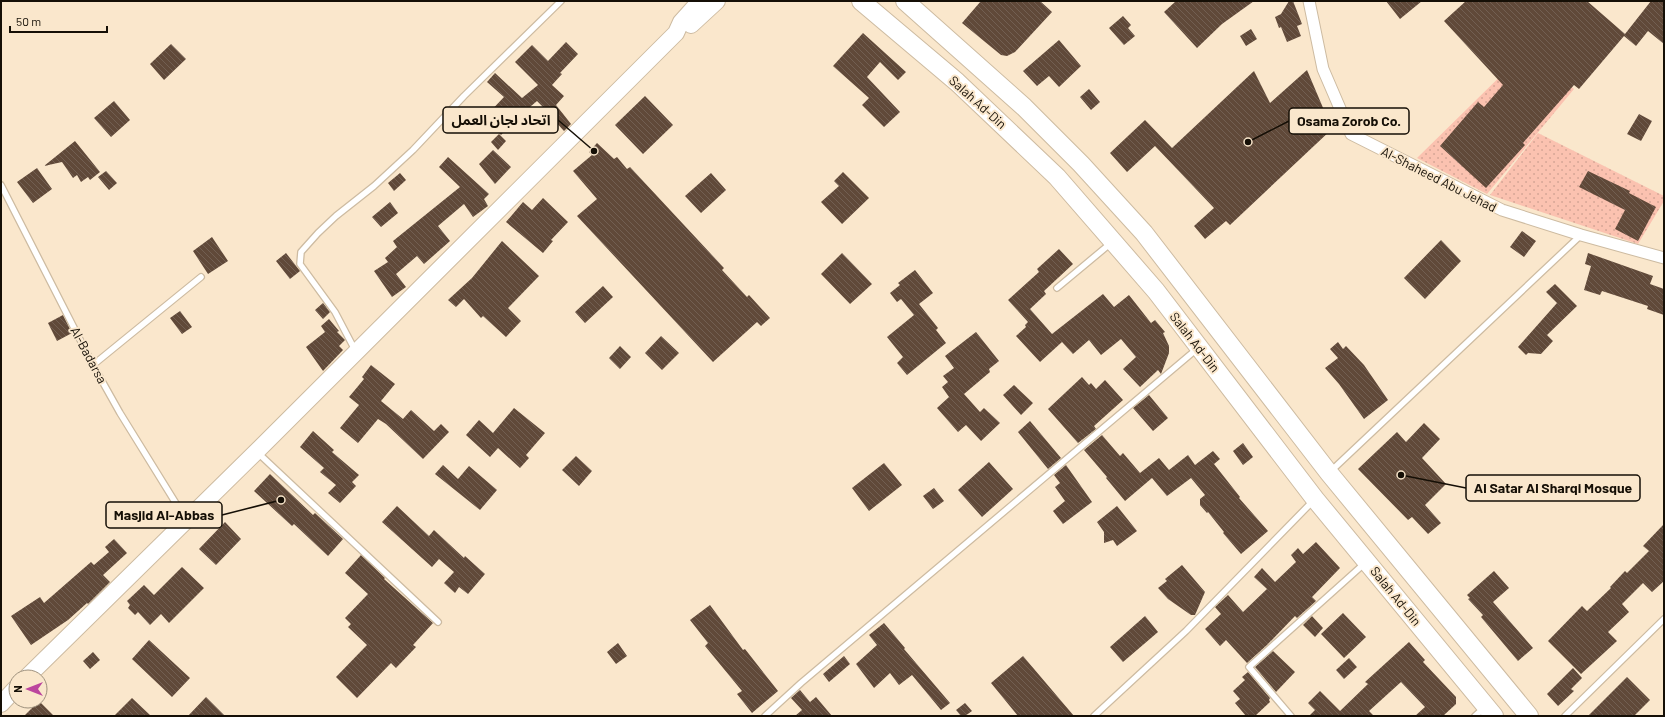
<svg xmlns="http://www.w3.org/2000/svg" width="1665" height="717" viewBox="0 0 1665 717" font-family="Barlow,'Noto Sans Arabic',sans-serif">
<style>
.green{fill:url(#green-dots)}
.building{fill:url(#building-back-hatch)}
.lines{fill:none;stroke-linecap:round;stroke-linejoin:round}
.service-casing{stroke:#cdbba1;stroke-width:8}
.minor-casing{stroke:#cdbba1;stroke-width:13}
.secondary-casing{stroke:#cdbba1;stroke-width:18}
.trunk-casing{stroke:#cdbba1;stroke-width:20}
.service{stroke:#fff;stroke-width:5.5}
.minor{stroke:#fff;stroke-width:11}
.secondary{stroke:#fff;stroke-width:16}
.trunk{stroke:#fff;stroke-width:18}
.labels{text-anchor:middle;stroke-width:4;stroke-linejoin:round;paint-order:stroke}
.street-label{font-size:13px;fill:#150f06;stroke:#fae7cc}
.leader{fill:none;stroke:#150f06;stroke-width:1.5}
.callout-dot{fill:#150f06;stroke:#fae7cc;stroke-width:1.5}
.callout{fill:#fae7cc;stroke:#150f06;stroke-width:1.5}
.callout-label{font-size:14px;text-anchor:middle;font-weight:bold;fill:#150f06}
</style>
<defs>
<pattern id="green-dots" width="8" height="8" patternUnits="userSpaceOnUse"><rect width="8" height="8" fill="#fbc2b0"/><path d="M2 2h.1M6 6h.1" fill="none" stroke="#d6a696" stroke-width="1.8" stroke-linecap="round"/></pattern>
<pattern id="building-back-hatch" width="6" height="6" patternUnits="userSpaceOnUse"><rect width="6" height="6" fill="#604939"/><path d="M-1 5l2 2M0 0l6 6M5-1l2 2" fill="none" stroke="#725f52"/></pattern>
</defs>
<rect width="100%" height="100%" fill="#fae7cc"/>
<path class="green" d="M1529,48L1574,89L1487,194L1417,158Z
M1538,133L1664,196V201L1638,244L1490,195Z"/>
<path class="building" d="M981,1H1040L1052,12L1015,52L1007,56L1001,55L962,23Z
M1176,1H1254L1222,24L1197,48L1164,12Z
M1289,1H1293L1302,24L1297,26L1301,36L1287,42L1281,27L1279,28L1275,17L1281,14Z
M1386,1H1422L1400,19Z
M1466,1H1587L1625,34L1651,1H1664V44L1648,31L1636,46L1624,36L1579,89L1574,85L1523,143L1525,145L1486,188L1440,146L1478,102L1484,107L1503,85L1444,21Z
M1123,16L1131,25L1128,28L1135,36L1124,45L1109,28Z
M1251,29L1257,39L1246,46L1240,36Z
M863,33L906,72L898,80L880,62L867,77L900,112L884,127L862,105L869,98L833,66Z
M1059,40L1081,66L1059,87L1049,76L1037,86L1023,71Z
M566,42L578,54L560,73L562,74L552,85L564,96L556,105L571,124L564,131L553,119L554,118L537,101L517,118L501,135L484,118L504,97L487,82L495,73L522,98L538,85L515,62L532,45L548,61Z
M171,44L186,59L164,80L150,64Z
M1307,70L1332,129L1230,225L1226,221L1205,239L1194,226L1214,208L1155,146L1127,172L1110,153L1145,120L1172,148L1254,71L1270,103Z
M1089,89L1100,102L1091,110L1080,97Z
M645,96L673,125L643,154L615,125Z
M114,101L130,120L111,137L94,118Z
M1639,114L1652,121L1641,141L1627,134Z
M499,134L506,141L498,150L491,142Z
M75,141L100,172L90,180L88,177L81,182L77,175L73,178L62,162L44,166Z
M597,143L614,159L617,157L627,169L630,167L724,268L722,270L747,297L749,295L770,318L761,326L757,322L713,362L577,216L597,199L573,171L592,155L589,152Z
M493,150L511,167L495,184L479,164Z
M448,157L489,194L484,199L488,206L473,217L464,204L438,226L450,241L424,264L417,256L396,274L406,287L392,297L374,271L388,262L385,258L397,247L393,241L460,187L439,167Z
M37,168L52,189L33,203L17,182Z
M106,171L117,183L109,190L98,177Z
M1588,171L1630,191L1629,193L1656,207L1638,241L1615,229L1625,210L1579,187Z
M843,172L869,198L842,224L821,202L839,186L834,181Z
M400,173L406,180L394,191L388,183Z
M711,173L726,190L701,213L685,196Z
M543,198L568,222L551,240L553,241L543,253L506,222L523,202L532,210Z
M390,202L398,213L381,227L372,217Z
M1522,231L1536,241L1524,257L1510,247Z
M212,237L228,261L208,274L193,251Z
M1441,240L1461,261L1425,299L1404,278Z
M502,241L539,276L508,308L521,321L506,337L483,316L481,318L464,299L456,307L448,300L472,278Z
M1059,249L1073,264L1044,291L1046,294L1030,309L1052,334L1103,294L1114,307L1129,295L1151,323L1155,320L1165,332L1163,333L1169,346V353L1161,374L1158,370L1140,387L1123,369L1136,357L1121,339L1101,355L1089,340L1073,354L1062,342L1040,362L1016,336L1026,327L1025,325L1028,322L1008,300L1039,272L1037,269Z
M286,253L300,271L290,279L276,261Z
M842,253L872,284L850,304L821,274Z
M1588,253L1653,276L1650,284L1664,289V315L1647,309L1648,306L1602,291L1600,295L1584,290L1591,266L1585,264Z
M915,270L933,293L919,304L938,328L936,330L946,343L907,375L897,363L903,357L887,337L914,315L901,299L897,302L890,293L900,285L898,283Z
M1555,284L1577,306L1547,335L1553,341L1541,354L1528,353L1526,355L1518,347L1557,303L1546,292Z
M603,286L613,297L585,323L575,312Z
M323,303L330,312L323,319L315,310Z
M180,311L192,327L182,334L170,318Z
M63,315L72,333L57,341L48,323Z
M329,319L339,331L337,332L345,340L339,346L343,350L323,371L306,347L325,332L321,326Z
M976,332L999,361L989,369L990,372L964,394L980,412L984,408L1000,423L981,441L966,425L958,432L937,408L949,397L942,387L948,382L943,376L954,368L945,356Z
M661,336L679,353L662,370L645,353Z
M1338,342L1343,349L1346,346L1364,365L1388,400L1364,419L1339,384L1325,368L1338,358L1330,349Z
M620,346L631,357L620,369L609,358Z
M371,365L395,384L381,401L403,419L411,410L434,431L441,424L449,432L423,459L386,424L378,419L358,443L340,428L359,405L349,397L364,379L362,377Z
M1082,377L1089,385L1091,383L1096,389L1105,380L1123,400L1094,426L1096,429L1078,443L1048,409Z
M1014,385L1033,403L1021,415L1003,395Z
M1149,395L1168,418L1153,431L1133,408Z
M514,408L545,433L526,455L529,458L520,468L498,448L490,457L466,435L479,420L493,433Z
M1030,421L1061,458L1048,469L1018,432Z
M1424,423L1440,439L1422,458L1446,484L1425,505L1441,523L1428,534L1412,517L1408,520L1358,469L1397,432L1406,442Z
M313,431L334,450L332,452L359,475L352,482L356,486L340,503L328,493L336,485L320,472L324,468L300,447Z
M1102,435L1120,456L1123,453L1140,473L1159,458L1169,470L1188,455L1195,465L1213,451L1220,459L1214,464L1240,497L1239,498L1268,531L1241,554L1223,533L1224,532L1208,512L1207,513L1200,505V499L1205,495L1191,478L1167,496L1152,478L1125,501L1106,478L1107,477L1084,450Z
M1243,443L1253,457L1243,465L1233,451Z
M576,456L592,471L579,486L562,470Z
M989,462L1013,489L982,517L958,490Z
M884,463L902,485L869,511L852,488Z
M443,465L458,479L469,466L497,490L480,510L435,474Z
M1066,465L1092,502L1063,524L1053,511L1065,501L1055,487L1060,483L1054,475Z
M270,474L313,515L315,513L343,539L328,556L294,524L292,526L254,491Z
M934,488L944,501L933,509L923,496Z
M397,506L429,536L434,530L464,558L465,556L485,574L468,594L459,587L455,593L444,583L454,572L439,559L432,567L382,522Z
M1117,506L1137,531L1117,546L1113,540L1104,543V532L1097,522Z
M225,522L241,539L216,565L199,549Z
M1664,524V581L1652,592L1643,583L1622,604L1629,612L1608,632L1617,641L1581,674L1548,641L1582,606L1587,611L1611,588L1610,587L1625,571L1627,573L1649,551L1643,546Z
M114,539L127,553L103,575L110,582L88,604L87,603L68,620L31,645L11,616L40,597L44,603L91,562L94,565L109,552L105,547Z
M1316,542L1340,568L1312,597L1316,601L1297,618L1295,616L1267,645L1247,663L1226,640L1220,646L1205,629L1221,614L1215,607L1228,595L1243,612L1267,589L1254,577L1262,568L1275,582L1296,562L1291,555L1298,548L1303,554Z
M361,555L385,578L384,579L433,623L413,645L416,647L396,668L391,663L357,698L336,677L367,645L348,627L351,624L345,618L368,594L345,573Z
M1182,565L1205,592L1195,615H1191L1168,599L1158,588L1167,581L1165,579Z
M182,567L204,588L169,623L161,614L150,625L138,612L135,615L128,608L130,605L127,601L144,585L154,595Z
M1494,571L1509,588L1493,602L1533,648L1518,661L1481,617L1483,615L1468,599L1470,598L1467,595Z
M710,605L743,650L745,649L778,691L752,713L737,694L742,691L705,646L708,643L690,620Z
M1343,613L1366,637L1344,658L1321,634Z
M1145,616L1158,632L1123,662L1110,647Z
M1312,616L1323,628L1315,637L1303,625Z
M884,623L905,648L904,649L950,703L941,710L912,675L899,685L890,673L874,688L856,664L877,645L869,635Z
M149,640L190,678L172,697L132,659Z
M1409,642L1425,660L1423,662L1456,697V704L1443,716H1415L1425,707L1401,682L1369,711L1374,716H1309L1315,710L1308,703L1320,691L1340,711L1368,684L1365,682Z
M618,643L627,656L616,664L607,652Z
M1273,651L1295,672L1276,692L1255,667Z
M93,652L100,660L90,669L83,661Z
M844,656L850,664L829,682L823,674Z
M1023,656L1074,716H1018L991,683Z
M1349,658L1357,667L1344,679L1336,670Z
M1573,668L1582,678L1571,689L1574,691L1558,706L1547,694Z
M1248,672L1270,698L1269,700L1270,702L1255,716H1246L1235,703L1240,699L1233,691L1245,680L1242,677Z
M1627,677L1650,700L1634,716H1588Z
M800,690L810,702L816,697L832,716H795L802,710L791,698Z
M206,697L225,716H188Z
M132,698L151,716H114Z
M39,701L54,716H24Z
M965,703L972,711L965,716H961L956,710Z"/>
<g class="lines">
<g class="service-casing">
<path id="service" d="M1,185L93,365L120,413L185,518
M1057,288L1111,243
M355,350L335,312L300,264L301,252L318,233L336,216L374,186L413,150L464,96L561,1
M93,365L201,277
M257,452L438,622
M1331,471L1581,235
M765,716L801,683L1198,348
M1094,716L1186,631L1313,501
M1291,716L1249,667L1365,563
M1475,716L1484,708
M1565,716L1664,619"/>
</g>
<g class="minor-casing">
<path id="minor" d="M1309,1L1323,69L1351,134L1502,210L1581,235L1664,258"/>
</g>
<g class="secondary-casing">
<path id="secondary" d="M691,25L717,1
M27,677L256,452L676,33L681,22L700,1
M1,704L16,688"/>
</g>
<g class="trunk-casing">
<path id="trunk" d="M861,1L957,82L1057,177L1156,291L1315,499L1494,716
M905,1L1024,107L1081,164L1144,233L1329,473L1529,716"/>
</g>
<use href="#service" class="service"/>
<use href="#minor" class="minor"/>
<use href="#secondary" class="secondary"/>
<use href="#trunk" class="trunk"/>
</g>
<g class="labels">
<g class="street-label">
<text transform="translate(978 102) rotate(42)" y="5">Salah Ad-Din</text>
<text transform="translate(1439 179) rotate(27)" y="5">Al-Shaheed Abu Jehad</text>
<text transform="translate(1195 342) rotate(52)" y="5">Salah Ad-Din</text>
<text transform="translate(89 355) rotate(62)" y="5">Al-Badarsa</text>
<text transform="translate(1396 596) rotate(51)" y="5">Salah Ad-Din</text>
</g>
</g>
<path class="leader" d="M594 151L558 120M1248 142L1289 121M1401 475L1466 488M281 500L222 515"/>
<g class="callout-dot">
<circle cx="594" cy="151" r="4"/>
<circle cx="1248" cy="142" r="4"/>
<circle cx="1401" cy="475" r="4"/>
<circle cx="281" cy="500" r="4"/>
</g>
<g class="callout">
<rect x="443" y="107" width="115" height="26" rx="4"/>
<rect x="1289" y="108" width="120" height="26" rx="4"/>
<rect x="1466" y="475" width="174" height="26" rx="4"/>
<rect x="106" y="502" width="116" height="26" rx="4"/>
</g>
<g class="callout-label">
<text x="501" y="125">اتحاد لجان العمل</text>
<text x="1349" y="126">Osama Zorob Co.</text>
<text x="1553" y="493">Al Satar Al Sharqi Mosque</text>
<text x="164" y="520">Masjid Al-Abbas</text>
</g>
<rect width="1665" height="717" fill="none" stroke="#150f06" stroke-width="4"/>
<g transform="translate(28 689) rotate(270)"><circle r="19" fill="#fae7cc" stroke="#9e917d"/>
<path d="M0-3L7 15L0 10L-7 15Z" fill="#bc469e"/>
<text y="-6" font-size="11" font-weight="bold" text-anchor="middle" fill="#150f06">N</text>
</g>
<path d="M10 26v6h97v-6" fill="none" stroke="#150f06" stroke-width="2"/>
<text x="16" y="26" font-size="12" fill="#150f06" stroke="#fae7cc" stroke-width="3" paint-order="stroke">50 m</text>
</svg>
